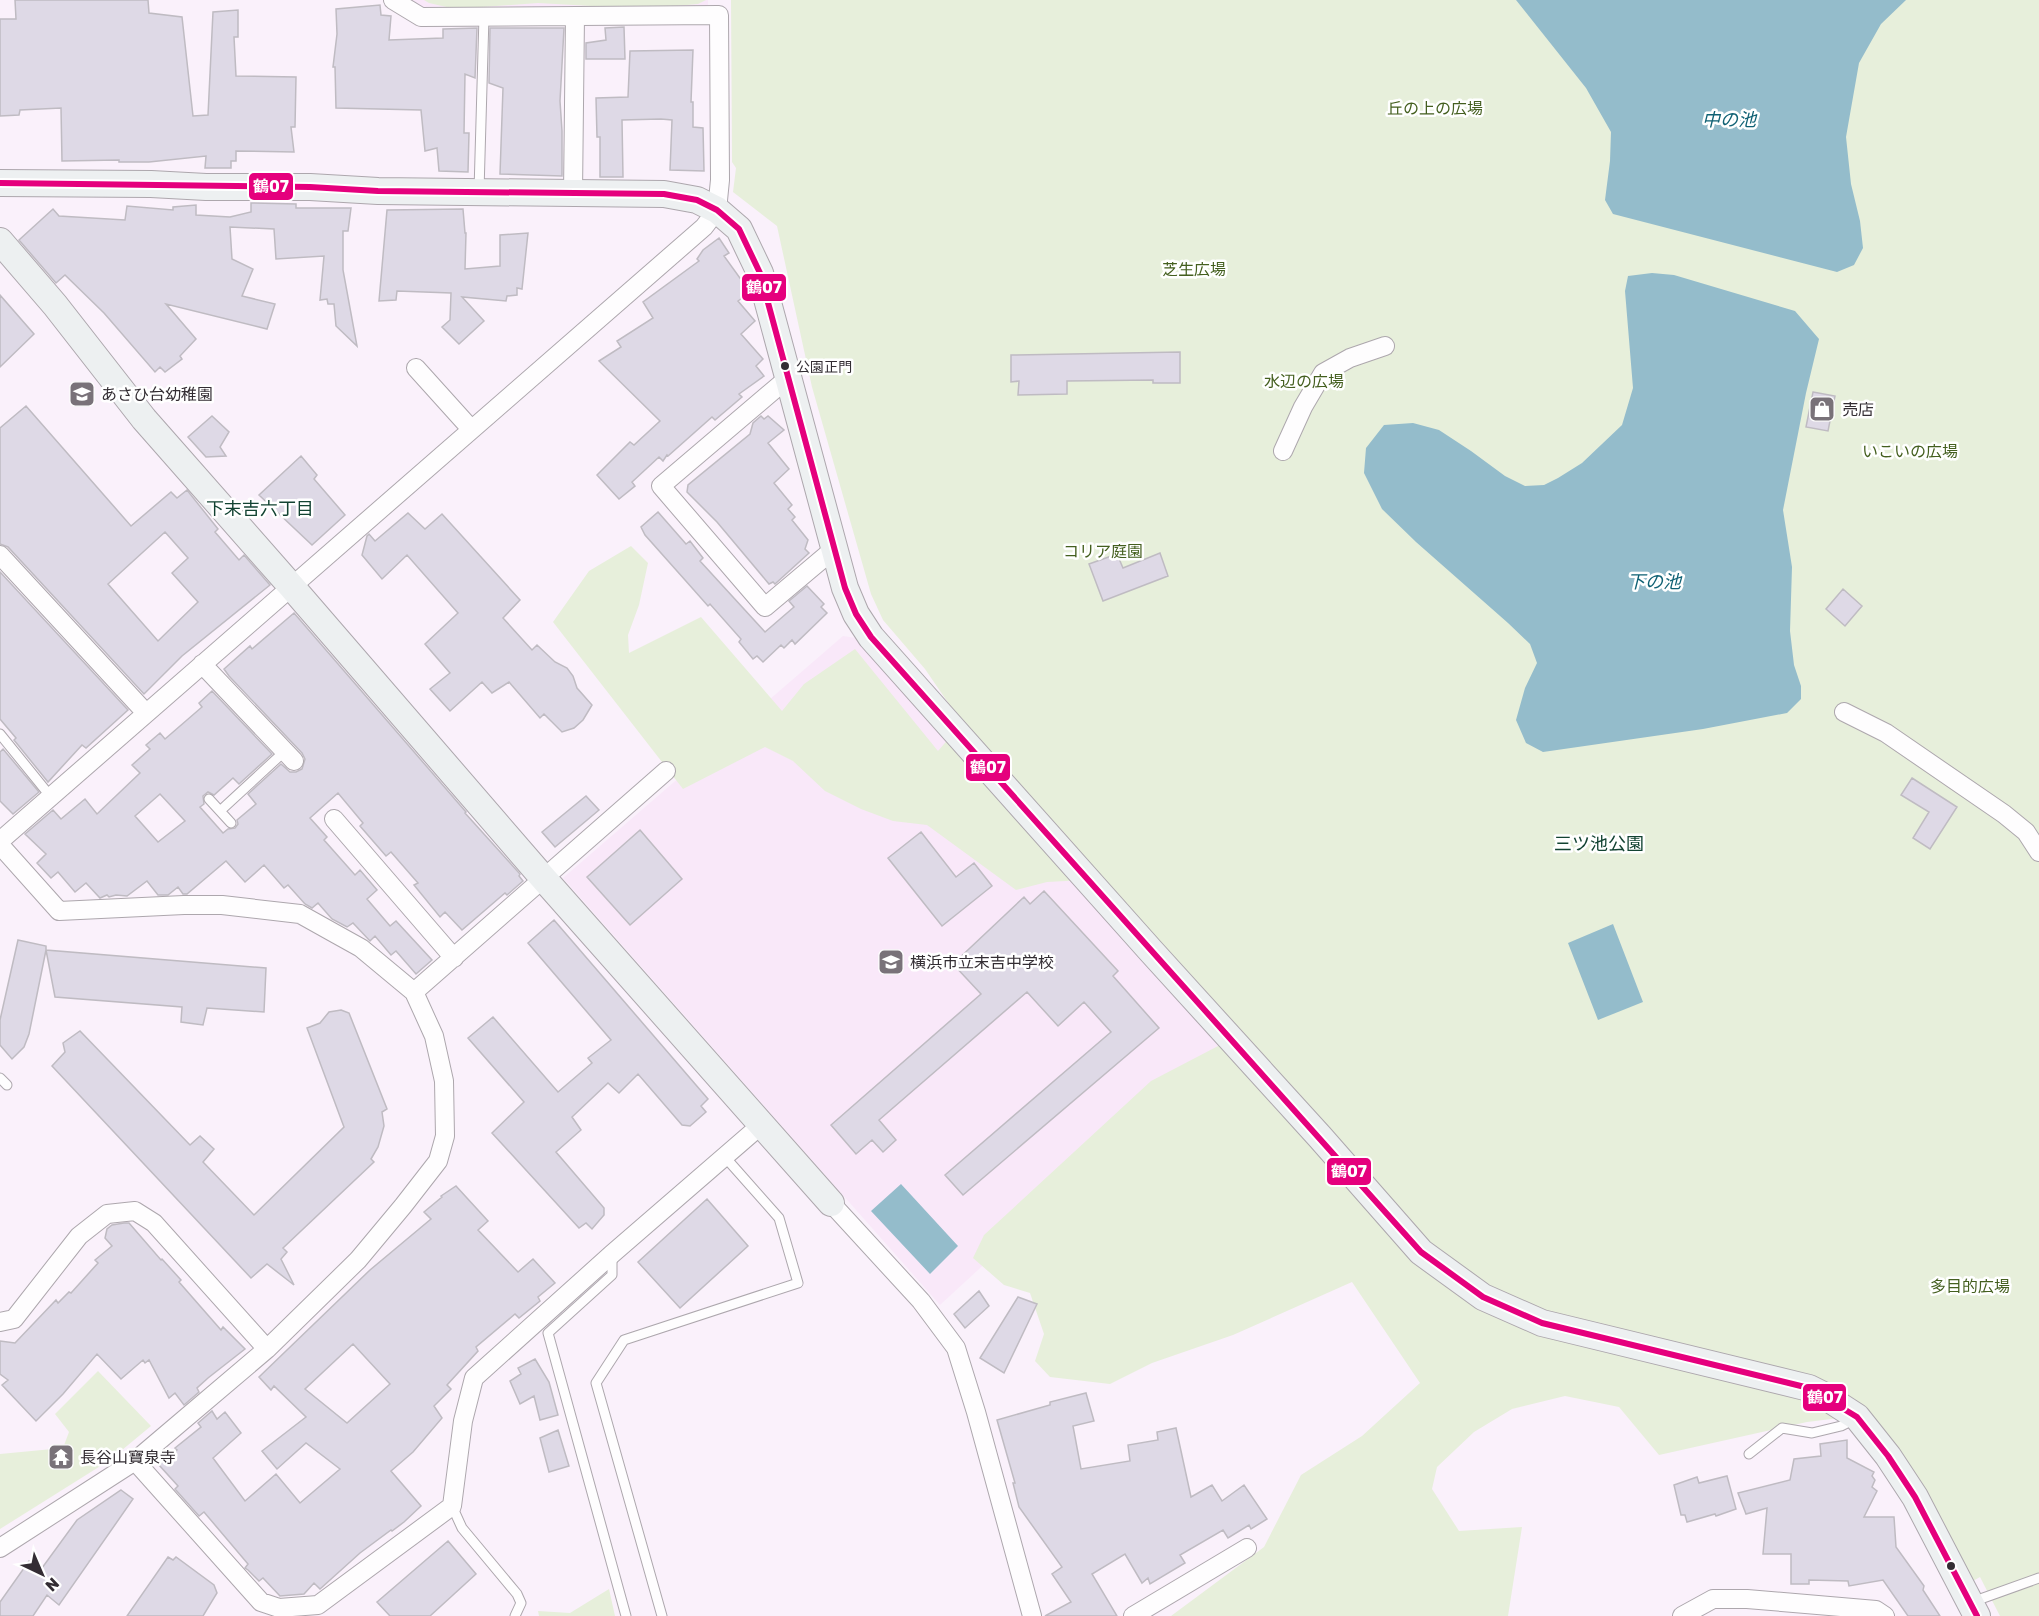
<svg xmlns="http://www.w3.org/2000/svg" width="2039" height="1616" viewBox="0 0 2039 1616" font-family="Rubik,'Noto Sans JP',sans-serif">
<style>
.built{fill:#f9e8f9}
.green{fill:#e7efdb}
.water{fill:#94bccb}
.building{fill:#ded9e6;stroke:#bfbbc2;stroke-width:1.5;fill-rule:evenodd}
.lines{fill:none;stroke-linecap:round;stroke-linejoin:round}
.lane-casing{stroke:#ada7ad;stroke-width:11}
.street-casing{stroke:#ada7ad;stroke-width:20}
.secondary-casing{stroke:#ada7ad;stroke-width:28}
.lane{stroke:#fefdfe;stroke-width:9}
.street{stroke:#fefdfe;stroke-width:18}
.secondary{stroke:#edf0f1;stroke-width:26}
.bus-1-casing{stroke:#fff;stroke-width:10}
.bus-1{stroke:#e5007d;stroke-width:6}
.bus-dot{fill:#332d33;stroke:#fff;stroke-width:2}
.labels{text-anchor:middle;stroke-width:5;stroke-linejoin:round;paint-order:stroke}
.bus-label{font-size:14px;fill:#332d33;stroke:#fff;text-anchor:start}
.park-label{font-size:16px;fill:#445f1f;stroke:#fff}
.poi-label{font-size:16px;fill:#332d33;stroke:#fff;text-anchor:start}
.water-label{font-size:18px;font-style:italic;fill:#0f6174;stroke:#fff}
.neighbourhood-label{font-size:18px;fill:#124332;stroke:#fff}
.line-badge{stroke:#fff;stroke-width:2}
.badge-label{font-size:16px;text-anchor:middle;font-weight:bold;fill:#fff}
</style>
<rect width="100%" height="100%" fill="#faf1fb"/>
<path class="built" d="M410,0H708V6L424,9Z
M843,636L856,638L1221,1046L940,1305L563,878Z"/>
<path class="green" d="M424,0H706L698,4L643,9L538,3L455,9L429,3Z
M731,0H2039V1616H2000L1980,1577L1973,1581L1921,1490L1864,1415L1807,1422L1659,1455L1619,1407L1565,1396L1512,1409L1474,1432L1437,1467L1432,1489L1459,1531L1522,1527L1508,1616H1171L1264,1547L1301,1475L1362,1436L1420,1383L1352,1282L1233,1335L1152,1363L1110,1384L1050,1377L1035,1361L1044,1334L1030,1293L1004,1285L973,1258L984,1235L1151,1081L1243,1033L1104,879L1047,882L1016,890L927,825L893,821L861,809L825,791L793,761L765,747L683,789L553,622L589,571L631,546L648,563L639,605L628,635L629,653L701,617L782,711L804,684L855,649L938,751L962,723L925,669L883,620L871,594L812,387L777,226L733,192L736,168L732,162Z
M98,1371L151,1426L110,1460L0,1529V1454L63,1448L69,1432L55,1414Z
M609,1589L615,1616H539L538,1611L570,1613Z"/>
<path class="water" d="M1516,0H1906L1881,24L1859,63L1846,137L1851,184L1860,221L1863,248L1854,265L1837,272L1613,214L1605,200L1610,161L1611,132L1586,88Z
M1652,273L1674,275L1795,311L1819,339L1806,393L1783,510L1792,567L1790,631L1794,665L1801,686V699L1787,713L1703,729L1543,752L1526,743L1516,720L1525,688L1537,663L1530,644L1508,623L1416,542L1382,509L1364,473L1366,448L1384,425L1413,423L1439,430L1471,451L1505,476L1525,486L1544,485L1558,478L1582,463L1622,425L1633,388L1625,291L1628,276Z
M1613,924L1643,1002L1598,1020L1568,943Z
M901,1184L958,1246L930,1274L871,1211Z"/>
<path class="building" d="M15,0H148L149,13L182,17L193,116L208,115L213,12L238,10V37H234L236,76L296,77L295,127H291L294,152L236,151V161H231V168H205L206,156L149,162H119V160L62,161L61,108L20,110L19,115L0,116V19H16Z
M380,5L381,15L391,16L389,40L443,38V29L477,28L475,78L465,74L464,133H469L468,172L439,171L437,148L425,151L421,110L336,108L335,67H333L337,34L336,9Z
M624,27L625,59H586V43L606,40L605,28Z
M490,28H564L560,101L562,131V176L500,174L503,88L489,83Z
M693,50L691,102H693V127L703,128L704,171L670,170L672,120L661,119L622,120L623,177H600V137H597L596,98L628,97L630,51Z
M251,203L296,204V208H351L348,231H343V270L357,346L336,326L334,304H328L327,299L320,300L324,256L276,259L274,229L230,227L232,259L253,269L242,296L275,304L267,329L166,304L196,339L180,356L182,359L165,372L160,367L155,372L104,313L65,275L56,283L19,240L53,209L59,216L125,220L127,206L173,210V207L196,205V215L230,217L251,212Z
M463,209L465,233H466L465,269L500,266V235L528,233L522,289L517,288V295L507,296L506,301L462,297L484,321L459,344L442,327L450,320L451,293L397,291L396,300L379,301L387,210Z
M719,238L729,253L724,256L745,285L746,295L738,301L755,321L741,334L763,359L756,366L764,376L739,394L742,397L715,420L712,417L668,456L667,455L663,461L659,457L632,482L635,486L619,499L597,475L630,442L634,445L660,421L599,361L621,347L617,341L653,318L643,302L699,261L697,259L703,250Z
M0,295L34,334L0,367Z
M1180,352V383H1153V380L1067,381V394L1018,395L1019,381L1011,382V355Z
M1813,392L1835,396L1828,431L1806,427Z
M26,406L131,526L171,492L177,498L187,490L218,529L215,532L239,560L244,555L270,585L182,656L144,694L8,547L0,544V428ZM165,532L188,558L172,573L198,602L158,641L108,584Z
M212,416L229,432L220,447L226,456L206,457L188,437Z
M761,416L764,419L768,416L784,430L768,443L789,469L774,483L792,505L788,509L795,517L792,520L808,540L805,549L809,553L775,584L773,582L769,584L717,522L687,492L688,485L750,434L753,423Z
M301,456L317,475L314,479L345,515L312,545L259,495Z
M658,512L686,544L690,541L703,558L700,561L765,632L794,607L789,601L807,586L824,604L821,607L827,613L795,644L792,640L784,648L781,645L763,662L757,656L753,659L739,642L741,639L710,604L708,606L685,580L645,535L641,527Z
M408,513L425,529L442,514L520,600L503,618L532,650L537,645L555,662L567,668L573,676L577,688L592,705L583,720L574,728L562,732L544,714L540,718L509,682L492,693L482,682L450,711L430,689L450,673L425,644L458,613L407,555L382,579L362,555L367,536L369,534L375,541Z
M1160,553L1168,576L1103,601L1089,564L1117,554L1123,568Z
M0,572L128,710L86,748L82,745L48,782L14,740L16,738L0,719Z
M1843,589L1862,606L1845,626L1826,609Z
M294,613L466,812L465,813L520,874L519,876L523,881L507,895L505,893L462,930L445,912L440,917L414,885L418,883L391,852L386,856L360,826L363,823L338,793L310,818L327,837L324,840L355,875L360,870L377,890L367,899L390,926L396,921L432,960L416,974L396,951L391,955L375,936L370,941L353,923L347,927L332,919L318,903L312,908L305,904L288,885L284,888L264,865L245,882L226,861L187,894H183L178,887L168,895H158L147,881L127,896L116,895L109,897L107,895L100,898L86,883L75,892L58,872L51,878L37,863L46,854L25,834L53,810L61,819L85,799L97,814L140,773L132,765L150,749L146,745L160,733L165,739L202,707L199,703L212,691L272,754L239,784L233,778L214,795L208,792L203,796L204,804L200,807L223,833L228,829L235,828L238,824L237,820L256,804L248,794L281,764L290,772H296L302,769L305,759L302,753L229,676L224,669L250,646L252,649ZM160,794L185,821L158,842L135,816Z
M3,749L39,792L13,814L0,801V752Z
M1912,778L1957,807L1930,849L1913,838L1929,812L1901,795Z
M586,796L599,810L555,847L542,832Z
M640,830L682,879L630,925L587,877Z
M921,832L956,877L974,863L992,886L942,926L888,858Z
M1044,891L1118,971L1113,976L1159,1028L963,1195L945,1175L1111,1032L1084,1002L1058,1026L1027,992L879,1120L896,1140L883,1152L872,1140L856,1154L831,1125L981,994L953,964L1024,897L1030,904Z
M554,920L708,1099L701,1106L706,1112L690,1126L682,1125L638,1074L619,1093L608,1083L572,1117L581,1130L556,1152L604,1208V1215L592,1229L586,1223L579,1228L492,1133L524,1102L468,1038L493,1017L558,1092L592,1063L588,1058L611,1040L528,943Z
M18,940L46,946V950L266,968L264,1012L207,1008L203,1025L181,1022L182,1007L55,997L46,950L29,1034L24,1047L12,1059L0,1045V1020Z
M341,1010L349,1013L387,1109L382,1112L384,1126L378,1147L371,1159L374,1162L283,1248L287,1252L281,1259L294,1285L267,1264L251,1278L52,1066L65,1052L63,1043L80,1031L190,1145L200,1136L214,1149L203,1162L254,1215L344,1127L307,1028L320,1023L329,1012Z
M456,1186L488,1221L478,1230L518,1272L533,1259L555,1283L538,1297L540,1301L519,1318L515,1314L476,1347L478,1351L447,1385L451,1389L434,1406L442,1418L413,1452L391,1471L421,1506L404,1522L392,1531L391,1530L360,1553L320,1589L314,1583L304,1594L280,1596L263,1578L259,1581L248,1570L245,1568L248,1564L204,1512L199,1516L175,1489L178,1486L159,1465L177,1450L175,1448L201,1427L198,1423L212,1411L217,1419L225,1412L241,1433L213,1458L245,1501L276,1474L300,1503L340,1469L306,1443L277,1469L262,1451L306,1417L274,1386L271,1390L259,1377L370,1270L431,1219L424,1212L442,1197L441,1196ZM353,1344L390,1384L347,1423L305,1389Z
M707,1199L748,1246L680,1308L638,1262Z
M124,1223H129L161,1260L162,1259L181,1280L179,1282L221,1330L223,1327L245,1349L208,1378L197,1388L199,1392L184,1405L175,1393L169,1398L149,1360L145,1363L143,1360L121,1379L97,1354L63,1394L36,1421L2,1385L8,1380L0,1374V1341L15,1343L56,1300L58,1303L69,1292L71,1293L98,1263L95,1260L112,1246L105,1238L107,1229L112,1225Z
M979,1291L989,1306L965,1328L954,1314Z
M1018,1297L1037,1304L1004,1373L980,1358Z
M535,1359L549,1382L558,1415L540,1420L534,1396L520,1404L510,1381L521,1374L518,1368Z
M1086,1393L1094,1421L1073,1426L1081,1469L1130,1461L1128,1445L1158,1440L1157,1432L1176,1428L1191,1497L1212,1485L1222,1501L1244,1485L1267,1519L1251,1529L1249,1525L1228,1538L1223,1530L1180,1555L1185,1563L1150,1584L1148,1578L1142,1583L1125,1554L1092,1574L1117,1616H1045L1071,1602L1052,1574L1062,1567L1019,1507L1013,1483H1015L997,1420L1050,1405V1402Z
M558,1430L569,1466L549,1472L540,1438Z
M1847,1440V1458L1874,1472L1872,1476L1875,1480L1872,1487L1877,1491L1864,1517H1894L1896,1547L1924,1586L1923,1590L1940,1616H1908L1883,1580L1849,1586L1848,1581L1809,1580V1584H1791V1554H1763L1767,1508L1746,1514L1738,1493L1790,1480L1794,1459L1821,1456L1820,1444Z
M1727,1476L1736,1509L1716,1516L1715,1514L1687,1522L1685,1515H1681L1674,1485L1697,1477L1699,1483Z
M121,1490L133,1499L59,1605L47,1595L33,1616H0V1602L29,1561L42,1568L77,1520Z
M448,1541L476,1574L430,1616H390L377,1602Z
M168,1557L173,1560L176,1557L214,1585L217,1593L203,1616H127Z"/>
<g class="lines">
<g class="lane-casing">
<path id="lane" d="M479,191L484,16
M0,734L51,797
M209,799L231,823
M220,811L285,751
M0,1078L7,1085
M612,1255V1275L548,1333L626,1616
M1749,1454L1782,1428L1812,1433L1841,1426L1855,1419
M452,1506L462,1528L517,1594L521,1603L515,1616
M1972,1602L2039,1578
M662,1616L596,1383L624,1340L798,1283L779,1218L725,1157"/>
</g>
<g class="street-casing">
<path id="street" d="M573,193L575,16
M416,368L471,429
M788,378L661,486L765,607L834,549
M1283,451L1303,407L1323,373L1350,358L1385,346
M0,555L146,713
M202,664L294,761
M1844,712L1886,733L2004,814L2026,832L2039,852
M334,819L454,958
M0,841L704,227L717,210L720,180L719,15L421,17L393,0
M0,845L59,911L184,905H222L300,914L334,933L361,948L414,992L434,1036L444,1081L445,1136L438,1161L403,1206L358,1260L267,1349L135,1461L0,1548
M414,992L666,771
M831,1203L921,1301L956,1348L976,1412L1032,1616
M0,1322L14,1319L79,1236L107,1214L135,1211L154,1223L267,1349
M135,1461L261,1602L279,1608L318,1605L452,1506L463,1421L474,1378L612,1254L761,1125
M1133,1616L1247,1548
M1682,1616L1713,1599H1747L1876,1610L1885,1616"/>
</g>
<g class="secondary-casing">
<path id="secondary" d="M0,183L151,184L206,187H310L378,191L664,194L697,200L717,210L739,229L760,273L845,588L856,614L871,637L1151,951L1320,1137L1421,1252L1483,1297L1542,1323L1809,1388L1823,1395L1857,1417L1888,1456L1915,1497L1977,1616
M0,241L55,305L144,419L291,586L544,879L831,1203"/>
</g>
<use href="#lane" class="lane"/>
<use href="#street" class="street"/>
<use href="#secondary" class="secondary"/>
<g class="bus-1-casing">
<path id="bus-1" d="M0,183L310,187L378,191L664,194L697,200L717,210L739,229L760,273L845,588L856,614L871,637L1421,1252L1483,1297L1542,1323L1809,1388L1857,1417L1888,1456L1915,1497L1977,1616"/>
</g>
<use href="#bus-1" class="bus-1"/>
</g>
<defs>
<g id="school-square" transform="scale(1.35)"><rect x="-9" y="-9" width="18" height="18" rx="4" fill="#797279" stroke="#fff"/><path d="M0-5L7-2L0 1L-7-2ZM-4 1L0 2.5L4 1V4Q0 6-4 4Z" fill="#fff"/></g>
<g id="shop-square" transform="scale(1.35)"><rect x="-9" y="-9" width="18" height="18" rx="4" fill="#797279" stroke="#fff"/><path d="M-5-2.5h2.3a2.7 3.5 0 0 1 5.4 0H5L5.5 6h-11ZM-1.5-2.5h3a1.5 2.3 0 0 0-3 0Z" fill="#fff"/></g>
<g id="temple-square" transform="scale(1.35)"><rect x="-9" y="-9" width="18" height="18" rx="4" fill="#797279" stroke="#fff"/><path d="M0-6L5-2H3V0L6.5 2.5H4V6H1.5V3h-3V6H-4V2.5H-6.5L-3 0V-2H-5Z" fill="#fff"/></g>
</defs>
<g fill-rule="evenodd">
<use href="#school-square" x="82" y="394"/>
<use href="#shop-square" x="1822" y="409"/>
<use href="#school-square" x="891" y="962"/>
<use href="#temple-square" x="61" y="1457"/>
</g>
<g class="bus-dot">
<circle cx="785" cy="366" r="5"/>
<circle cx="1951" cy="1566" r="5"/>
</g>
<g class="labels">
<g class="bus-label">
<text x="796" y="372">公園正門</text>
</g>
<g class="park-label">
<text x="1435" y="114">丘の上の広場</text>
<text x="1194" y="275">芝生広場</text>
<text x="1304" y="387">水辺の広場</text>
<text x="1910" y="457">いこいの広場</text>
<text x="1103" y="557">コリア庭園</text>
<text x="1970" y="1292">多目的広場</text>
</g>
<g class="poi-label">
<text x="101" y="400">あさひ台幼稚園</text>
<text x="1842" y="415">売店</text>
<text x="910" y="968">横浜市立末吉中学校</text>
<text x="80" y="1463">長谷山寶泉寺</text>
</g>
<g class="water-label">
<text x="1729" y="126">中の池</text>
<text x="1654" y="588">下の池</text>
</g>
<g class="neighbourhood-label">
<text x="260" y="515">下末吉六丁目</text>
<text x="1599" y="850">三ツ池公園</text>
</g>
</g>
<g class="line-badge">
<rect x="248" y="172" width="46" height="29" rx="6" fill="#e5007d"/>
<rect x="741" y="273" width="46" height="29" rx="6" fill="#e5007d"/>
<rect x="965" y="753" width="46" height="29" rx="6" fill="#e5007d"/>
<rect x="1326" y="1157" width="46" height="29" rx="6" fill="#e5007d"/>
<rect x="1802" y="1383" width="45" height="29" rx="6" fill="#e5007d"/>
</g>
<g class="badge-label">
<text x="271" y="192">鶴07</text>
<text x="764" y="293">鶴07</text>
<text x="988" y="773">鶴07</text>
<text x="1349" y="1177">鶴07</text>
<text x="1825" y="1403">鶴07</text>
</g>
<g transform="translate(42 1574) rotate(136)" stroke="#ffffff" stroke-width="4.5" paint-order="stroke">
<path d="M0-4.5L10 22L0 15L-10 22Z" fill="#332d33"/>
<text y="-9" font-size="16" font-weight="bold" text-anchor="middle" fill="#332d33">N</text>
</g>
</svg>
